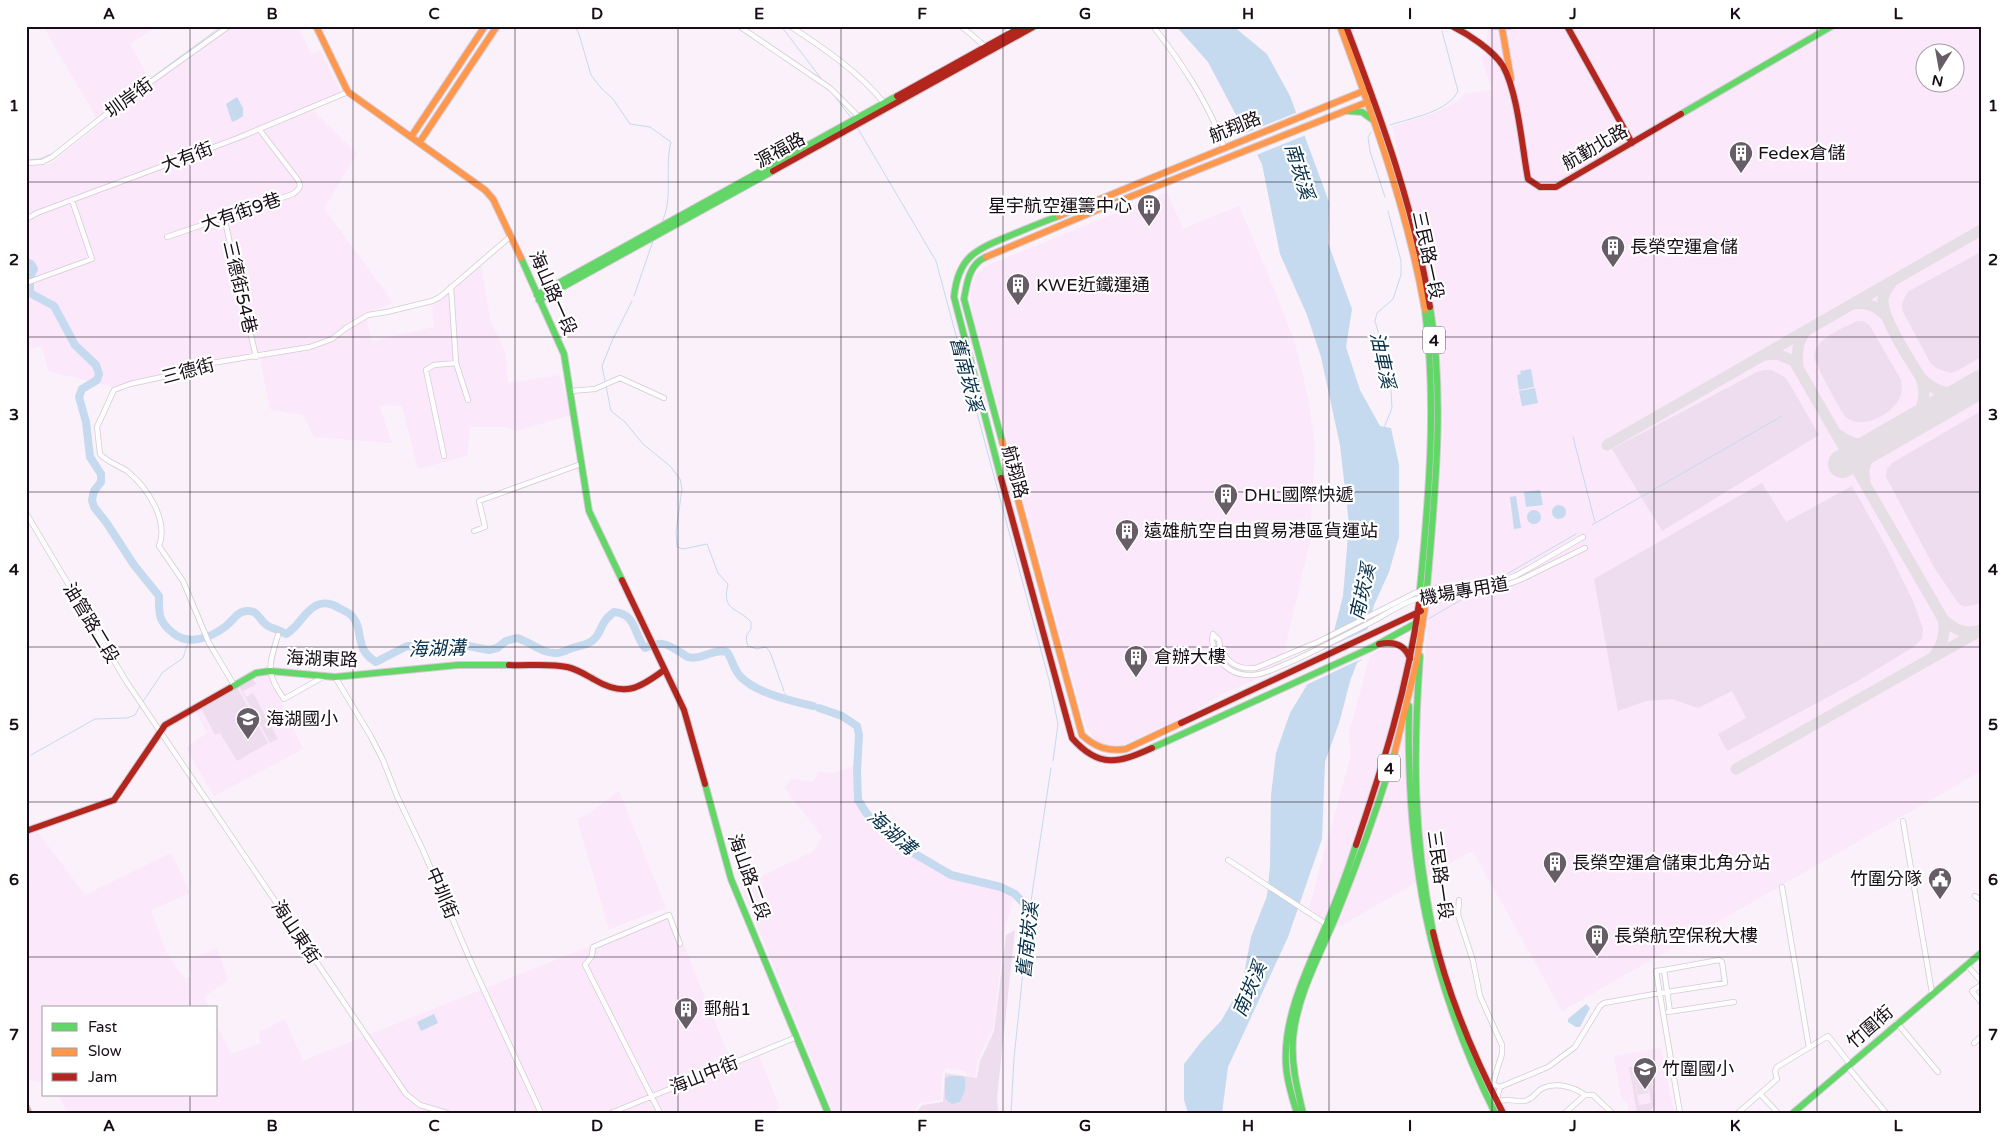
<svg xmlns="http://www.w3.org/2000/svg" width="2007" height="1139" viewBox="0 0 2007 1139" font-family="'Varela Round','Noto Sans TC',sans-serif">
<style>
.built{fill:#fbe8fb;fill-rule:evenodd}
.green{fill:#ede;fill-rule:evenodd}
.water{fill:#c5d9ef}
.pier{fill:#faf1fa}
.lines{fill:none;stroke-linecap:round;stroke-linejoin:round}
.stream{stroke:#c5d9ef;stroke-width:1}
.river{stroke:#c5d9ef;stroke-width:8}
.taxiway{stroke:#e5dee5;stroke-width:11}
.runway{stroke:#e5dee5;stroke-width:28}
.street-casing{stroke:#d4cbd4;stroke-width:6}
.fast-casing{stroke:#d4cbd4;stroke-width:8}
.slow-casing{stroke:#d4cbd4;stroke-width:8}
.jam-casing{stroke:#d4cbd4;stroke-width:8}
.street{stroke:#fefdfe;stroke-width:4.5}
.fast{stroke:#63d668;stroke-width:6}
.slow{stroke:#ff974d;stroke-width:6}
.jam{stroke:#b3261e;stroke-width:6}
.street-bridge-casing{stroke:#d4cbd4;stroke-width:6;stroke-linecap:butt}
.street-bridge{stroke:#fefdfe;stroke-width:4.5}
.grid{fill:none;stroke:#160d16;stroke-width:1;stroke-opacity:0.55}
.labels{text-anchor:middle;stroke-width:4.5;stroke-linejoin:round;paint-order:stroke}
.shield{fill:#fff;stroke:#5c565c;stroke-width:1}
.shield-label{font-size:16px;font-weight:bold;fill:#160d16}
.street-label{font-size:18px;fill:#160d16;stroke:#fff}
.poi-label{font-size:18px;fill:#160d16;stroke:#fff;text-anchor:start}
.water-label{font-size:19px;font-style:italic;fill:#052e49;stroke:#fff}
.neatline{fill:none;stroke:#160d16;stroke-width:2}
.grid-label{font-size:16px;text-anchor:middle;font-weight:bold;fill:#160d16}
</style>
<rect width="100%" height="100%" fill="#faf1fa"/>
<path class="built" d="M43,26H158L130,44L151,83L235,26H285L288,28L298,26L311,54L320,50L341,92L309,106L357,154L324,208L393,303L365,313L372,341L434,327L432,306L481,264L490,319L505,352L508,383L560,375L571,415L516,431L507,427H470L467,456L418,469L402,406L379,405L392,443L314,437L303,415L270,409L259,353L112,387L48,371L42,346L26,350V172L27,167L50,164L100,124Z
M1488,26H1981V771L1562,1011L1474,853L1470,852L1331,931L1323,920L1309,908L1351,755L1349,733L1370,656L1382,648L1395,646L1401,650L1408,659L1407,665L1424,667L1443,434L1439,347L1431,283L1392,127L1437,112L1454,103L1465,94L1492,90L1481,57L1486,55ZM1924,52H1954V82H1924Z
M1167,192L1183,229L1239,206L1274,289L1294,340L1303,375L1310,409L1315,450L1311,517L1313,529L1280,669L1220,695L1197,710L1125,744L1109,746L1096,741L1086,727L973,317L970,300L971,287L976,275L986,266Z
M268,675L303,749L214,796L186,748L207,733L195,711L256,676Z
M857,765L858,800L867,814L905,848L951,875L1001,887L1015,894L1005,928L993,1029L977,1062L975,1077L968,1076L966,1071L946,1068L942,1075L941,1100L919,1103L914,1113H833L741,886L814,851L822,837L784,787L792,779L813,782L818,772L834,773Z
M619,791L666,908L609,929L577,819L586,816Z
M37,831L85,895L171,853L190,893L151,910L166,952L185,979L192,977L189,968V960L217,948L228,979L204,997L209,1008H44V1083L26,1079V835Z
M671,914L733,1066L759,1056L780,1108L769,1113H67L59,1095H216V1024L231,1054L261,1043L259,1032L285,1019L303,1061Z
M1661,1048L1674,1113H1629L1627,1101H1622L1614,1056Z"/>
<path class="green" d="M1981,252V357L1957,371L1950,373L1936,368L1931,364L1903,312C1900,304 1904,298 1909,291Z
M1857,321H1863L1870,326L1901,380C1902,387 1903,393 1899,399C1891,415 1861,431 1846,417C1840,411 1818,368 1814,358C1814,338 1842,329 1857,321Z
M1764,370H1772L1786,378L1819,435L1662,531L1612,449L1757,372Z
M1981,411V603L1965,607L1959,604L1935,569L1886,477L1887,469L1892,463Z
M1762,483L1786,522L1852,486L1888,550L1913,601L1923,629L1922,638L1915,646L1856,682L1727,751L1718,734L1746,718L1732,691L1698,708L1672,699L1646,701L1618,711L1594,579Z
M252,678L256,684L243,691L246,697L253,693L278,739L270,743L239,686Z
M237,687L268,743L237,761L220,733L215,735L201,708Z
M1015,930L997,1097L998,1113H916L922,1105L943,1102L945,1073L977,1078L980,1061L994,1031L1006,935Z
M1641,1065L1646,1067L1650,1071L1655,1104L1649,1113H1637L1629,1067H1632L1633,1069L1636,1066ZM1645,1075H1646L1651,1103L1639,1105L1634,1077L1638,1095L1648,1093Z"/>
<path class="water" d="M1176,26H1233L1267,54L1290,96L1329,202L1328,243L1352,309L1346,347L1360,390L1380,426L1391,428L1399,465V537L1389,572L1374,605L1362,650L1350,681L1340,720L1325,762L1322,839L1288,937L1228,1067L1222,1113H1188L1184,1100V1064L1201,1042L1221,1021L1242,985L1251,937L1267,896L1270,866L1271,795L1276,753L1290,713L1330,647L1343,596L1349,524L1340,445L1321,357L1307,315L1280,254L1262,164L1208,62Z
M237,97L243,108V116L237,120L232,122L226,104Z
M1531,369L1534,387L1519,390L1517,375L1521,374L1520,371Z
M1535,388L1538,403L1522,406L1519,391Z
M1540,490L1543,505L1526,507L1524,492Z
M1516,496L1521,528L1514,529L1510,497Z
M1552 512a7 7 0 1 1 14 0a7 7 0 1 1-14 0Z
M1527 517a7 7 0 1 1 14 0a7 7 0 1 1-14 0Z
M1586,1004L1590,1008L1580,1027H1576L1568,1022V1019Z
M434,1014L438,1023L421,1031L417,1022Z
M950,1076H962L965,1078V1090L960,1102L952,1104L945,1099V1078Z"/>
<path class="pier" d="M1298,112L1306,135L1254,156L1243,134Z
M1371,628L1361,659L1302,687L1325,649Z"/>
<g class="lines">
<path class="stream" d="M575,26L579,34L591,75L601,88L613,99L630,124L650,127L671,142C664,168 674,197 662,222
M781,26L823,81
M833,94L852,119
M116,104L222,26
M1390,125C1411,118 1448,112 1458,91L1442,31
M857,127L936,261L1049,680L1058,724L1053,761
M1371,132L1368,137L1370,151L1385,197
M55,152L107,111
M26,160L40,159L52,154
M634,296L653,241
M632,301L612,341L602,366L611,411L625,422L643,444L670,466L680,479L682,489L676,532L677,547L683,549L707,544L718,573L728,584C721,612 738,607 751,622V629C746,635 745,638 748,646L757,649L766,647L770,652L784,691
M1384,428L1392,408L1391,391L1383,349L1375,321L1377,313L1393,299L1401,275V261L1388,211
M1573,437L1595,522
M1592,525L1782,416
M1500,578L1576,534
M1428,619L1468,596
M1356,663L1361,660
M785,693L787,700
M142,703L163,672L183,658L189,640
M31,755L95,719L127,718L135,715L140,706
M1011,1113L1014,1058L1029,914L1051,768"/>
<path class="river" d="M26,262L31,264L34,269L30,277V293L54,306L75,345L96,365L99,374L97,380L82,389L79,397L86,422L90,457L101,474V482L94,491L92,500L94,507L106,522L134,565L159,596C159,614 158,621 173,633C188,646 211,638 226,626C233,621 237,611 247,611C259,610 259,621 268,626C274,629 280,630 286,634C299,627 303,612 317,605C325,602 331,603 339,608C343,610 348,612 352,616C365,631 353,648 376,662L407,646L439,647L458,644L489,650L497,648L506,641L517,638C531,642 542,654 557,653C563,653 570,648 576,647C583,645 591,644 596,637C604,626 600,623 614,612C637,614 633,634 645,648C661,642 664,642 678,651C681,652 685,656 688,657C701,661 713,648 727,652C732,659 734,670 740,676C755,693 792,701 813,706
M819,708L842,716L857,726L859,735L857,772L858,800L867,814L905,848L951,875L1001,887L1015,894L1030,910"/>
<path class="taxiway" d="M1892,282C1888,287 1884,293 1883,299C1881,317 1911,362 1921,378C1929,400 1920,415 1903,429
M1853,304C1867,302 1876,306 1885,315
M1765,355L1777,354L1794,361L1943,619C1955,630 1965,635 1981,630
M1798,368C1797,354 1796,341 1807,330
M1921,378C1937,394 1952,396 1973,389
M1839,435C1852,446 1868,447 1883,440
M1607,445L1981,230
M1865,481C1861,464 1870,451 1882,441
M1935,655C1943,644 1946,633 1943,619
M1736,769L1976,633"/>
<path class="runway" d="M1842,464L1981,384"/>
<g class="street-casing">
<path id="street" d="M739,26L830,88L859,117
M790,26C825,49 859,72 885,104
M961,26L987,48
M1004,26L1013,32
M1153,26C1179,59 1212,108 1224,148
M26,163L42,162L52,157L110,111L229,26
M224,217L256,357
M26,219L37,213L238,138L348,92
M167,237L293,194C299,189 302,187 298,180L259,129
M26,283L92,259L72,200
M451,287L456,363L468,400
M570,391L595,389L620,378L664,398
M444,456L426,370L434,365L456,363
M26,513L126,681L406,1094L420,1105L447,1113
M474,531L485,527L479,501L581,464
M1528,569L1583,537
M1530,575L1585,548
M1213,634L1212,641L1215,651
M1213,634L1219,640L1220,647
M278,635C269,666 265,672 284,699L323,677
M335,677L370,735L383,760L397,796L422,848L471,962L541,1113
M234,685L209,643L183,581L159,546C169,520 147,487 127,471C118,465 107,462 100,454L97,427L114,390L130,384L208,367L212,363L310,347L332,339L346,328L368,315L387,312L432,301L440,297L511,236
M1903,821L1932,993
M1228,860L1326,924
M1782,887L1809,1048
M1975,896L1981,900
M1459,900L1458,915L1473,961L1480,996L1502,1045V1054L1492,1086
M1967,965L1981,981
M1664,970L1656,971L1680,1113
M1981,985L1972,991L1981,1002
M1668,1012L1734,1002
M1897,1023L1938,1072
M1974,1043L1981,1037
M1847,1066L1886,1113
M1487,1082L1500,1087L1548,1067L1575,1047L1600,1006L1604,1003L1660,993L1667,992L1725,983L1722,962L1719,960L1664,970L1670,1012
M1760,1094L1778,1113
M1496,1102C1508,1097 1513,1102 1524,1101C1533,1100 1536,1091 1543,1088C1557,1082 1574,1087 1585,1095
M1496,1102L1500,1087
M611,1113L797,1037
M660,1113L585,965L592,956L593,947L669,915L680,944
M1565,1113L1585,1095H1593L1612,1113
M1738,1113L1777,1079L1775,1071L1777,1067L1828,1036L1850,1064"/>
</g>
<g class="fast-casing">
<path id="fast" d="M1348,111L1362,112L1373,120
M1681,114L1832,26
M986,257C969,264 967,283 964,299L1002,441
M521,258L564,354L589,511L622,580
M537,295L897,96
M539,300L773,171
M1001,478L954,297C958,257 975,250 1009,236C1026,229 1042,222 1059,216
M1427,587C1435,494 1445,399 1430,307
M1420,589C1429,496 1437,403 1425,310
M1420,656C1413,754 1413,836 1433,932
M230,688L256,673L270,671L335,677L458,665H509
M1409,706C1406,856 1428,978 1495,1113
M1152,748L1373,647L1420,621
M705,784L731,879L828,1113
M1297,1113C1292,1097 1287,1082 1286,1065C1283,1018 1306,972 1324,930C1336,902 1347,873 1356,845
M1303,1113C1297,1088 1291,1064 1293,1038C1297,995 1320,955 1336,916C1358,862 1378,807 1395,751
M1793,1113L1981,953"/>
</g>
<g class="slow-casing">
<path id="slow" d="M316,26L348,92L485,190L493,199L521,258
M1340,26C1374,119 1408,212 1425,310
M1494,26H1509
M1502,28L1511,79
M411,137L485,26
M419,143L497,26
M1059,216L1366,90
M986,257L1097,210L1370,101
M1002,441L1082,735C1095,747 1108,752 1126,749L1181,723
M1395,751L1417,660L1426,600
M26,1107L29,1113"/>
</g>
<g class="jam-casing">
<path id="jam" d="M1346,26C1381,118 1415,210 1430,307
M1452,26C1468,34 1493,50 1503,66C1518,93 1522,147 1528,179L1540,187H1556L1681,114
M1567,26L1632,143
M897,96L1023,26
M773,171L1035,26
M1001,478L1072,738C1099,769 1119,763 1152,748
M622,580L684,710L705,784
M1379,644C1393,641 1405,644 1410,659
M509,665C528,666 549,663 567,667C577,669 586,675 595,680C624,697 639,689 664,670
M1181,723L1421,611
M26,831L114,800L165,725L230,688
M1356,845C1383,765 1408,687 1419,603
M1433,932C1448,996 1473,1055 1503,1113"/>
</g>
<use href="#street" class="street"/>
<use href="#fast" class="fast"/>
<use href="#slow" class="slow"/>
<use href="#jam" class="jam"/>
<g class="street-bridge-casing">
<path id="street-bridge" d="M1220,647C1227,663 1238,670 1256,668L1320,641L1415,593L1434,588L1492,584L1515,576L1528,569
M1215,651C1221,667 1235,676 1253,675C1267,674 1280,666 1293,661C1321,648 1348,634 1375,620C1388,613 1401,604 1416,599C1456,585 1490,597 1530,575"/>
</g>
<use href="#street-bridge" class="street-bridge"/>
</g>
<path class="grid" d="M190,26V1008M353,26V1113M515,26V1113M678,26V1113M841,26V1113M1003,26V1113M1166,26V1113M1329,26V1113M1492,26V1113M1654,26V1113M1817,26V1113M26,182H1981M26,337H1981M26,492H1981M26,647H1981M26,802H1981M26,957H1981M190,1095V1113"/>
<defs>
<g id="building-pin" transform="scale(1.25)"><path d="M0 17L-7.5 6A9.5 9.5 0 1 1 7.5 6Z" fill="#665d66" stroke="#fff"/><path d="M-4-6H4V6H1V3H-1V6H-4ZM-2.5-4.3h1.7v1.8h-1.7ZM.8-4.3h1.7v1.8H.8ZM-2.5-1h1.7V.8h-1.7ZM.8-1h1.7V.8H.8Z" fill="#fff"/></g>
<g id="school-pin" transform="scale(1.25)"><path d="M0 17L-7.5 6A9.5 9.5 0 1 1 7.5 6Z" fill="#665d66" stroke="#fff"/><path d="M0-5L7-2L0 1L-7-2ZM-4 1L0 2.5L4 1V4Q0 6-4 4Z" fill="#fff"/></g>
<g id="civic-pin" transform="scale(1.25)"><path d="M0 17L-7.5 6A9.5 9.5 0 1 1 7.5 6Z" fill="#665d66" stroke="#fff"/><path d="M-.6-6.5H3V-4.5H.6V-3L4-1V1h2V6H-6V1h2V-1L-.6-3ZM-1.2 2.5V6h2.4V2.5Z" fill="#fff"/></g>
</defs>
<g fill-rule="evenodd">
<use href="#building-pin" x="1741" y="153"/>
<use href="#building-pin" x="1149" y="206"/>
<use href="#building-pin" x="1613" y="247"/>
<use href="#building-pin" x="1018" y="285"/>
<use href="#building-pin" x="1226" y="495"/>
<use href="#building-pin" x="1127" y="531"/>
<use href="#building-pin" x="1136" y="657"/>
<use href="#school-pin" x="248" y="719"/>
<use href="#building-pin" x="1555" y="863"/>
<use href="#civic-pin" x="1940" y="879"/>
<use href="#building-pin" x="1597" y="936"/>
<use href="#building-pin" x="686" y="1009"/>
<use href="#school-pin" x="1645" y="1069"/>
</g>
<g class="labels">
<g class="shield">
<rect x="1423" y="326.5" width="22" height="27" rx="4"/>
<rect x="1378" y="754.5" width="22" height="27" rx="4"/>
</g>
<g class="shield-label">
<text x="1434" y="346">4</text>
<text x="1389" y="774">4</text>
</g>
<g class="street-label">
<text transform="translate(129 98) rotate(-36)" y="6">圳岸街</text>
<text transform="translate(1235 127) rotate(-22)" y="6">航翔路</text>
<text transform="translate(1595 147) rotate(-30)" y="6">航勤北路</text>
<text transform="translate(780 150) rotate(-29)" y="6">源福路</text>
<text transform="translate(187 157) rotate(-21)" y="6">大有街</text>
<text transform="translate(241 212) rotate(-19)" y="6">大有街9巷</text>
<text transform="translate(1428 255) rotate(78)" y="6">三民路一段</text>
<text transform="translate(240 287) rotate(77)" y="6">三德街54巷</text>
<text transform="translate(553 293) rotate(66)" y="6">海山路一段</text>
<text transform="translate(188 371) rotate(-15)" y="6">三德街</text>
<text transform="translate(1015 472) rotate(75)" y="6">航翔路</text>
<text transform="translate(1464 591) rotate(-10)" y="6">機場專用道</text>
<text transform="translate(91 623) rotate(59)" y="6">油管路二段</text>
<text transform="translate(322 659) rotate(2)" y="6">海湖東路</text>
<text transform="translate(1440 875) rotate(82)" y="6">三民路一段</text>
<text transform="translate(749 877) rotate(70)" y="6">海山路二段</text>
<text transform="translate(442 893) rotate(67)" y="6">中圳街</text>
<text transform="translate(296 932) rotate(56)" y="6">海山東街</text>
<text transform="translate(1870 1027) rotate(-41)" y="6">竹圍街</text>
<text transform="translate(704 1075) rotate(-22)" y="6">海山中街</text>
</g>
<g class="poi-label">
<text x="1758" y="159">Fedex倉儲</text>
<text x="1132" y="212" text-anchor="end">星宇航空運籌中心</text>
<text x="1630" y="253">長榮空運倉儲</text>
<text x="1036" y="291">KWE近鐵運通</text>
<text x="1244" y="501">DHL國際快遞</text>
<text x="1144" y="537">遠雄航空自由貿易港區貨運站</text>
<text x="1154" y="663">倉辦大樓</text>
<text x="266" y="725">海湖國小</text>
<text x="1572" y="869">長榮空運倉儲東北角分站</text>
<text x="1922" y="885" text-anchor="end">竹圍分隊</text>
<text x="1614" y="942">長榮航空保稅大樓</text>
<text x="704" y="1015">郵船1</text>
<text x="1662" y="1075">竹圍國小</text>
</g>
<g class="water-label">
<text transform="translate(1300 171) rotate(73)" y="7">南崁溪</text>
<text transform="translate(1383 360) rotate(78)" y="7">油車溪</text>
<text transform="translate(967 374) rotate(75)" y="7">舊南崁溪</text>
<text transform="translate(1362 592) rotate(-77)" y="7">南崁溪</text>
<text transform="translate(437 648) rotate(-2)" y="7">海湖溝</text>
<text transform="translate(892 832) rotate(41)" y="7">海湖溝</text>
<text transform="translate(1027 940) rotate(-84)" y="7">舊南崁溪</text>
<text transform="translate(1249 989) rotate(-67)" y="7">南崁溪</text>
</g>
</g>
<rect width="2007" height="1139" fill="none" stroke="#ffffff" stroke-width="55"/>
<rect x="42" y="1006" width="175" height="90" fill="#ffffff" stroke="#a29ea2"/>
<rect x="52" y="1023" width="25" height="8" fill="#63d668" stroke="#a29ea2"/>
<text x="88" y="1032" font-size="15" fill="#160d16">Fast</text>
<rect x="52" y="1048" width="25" height="8" fill="#ff974d" stroke="#a29ea2"/>
<text x="88" y="1056" font-size="15" fill="#160d16">Slow</text>
<rect x="52" y="1073" width="25" height="8" fill="#b3261e" stroke="#a29ea2"/>
<text x="88" y="1082" font-size="15" fill="#160d16">Jam</text>
<g transform="translate(1940 68) rotate(191)"><circle r="24" fill="#ffffff" stroke="#a29ea2"/>
<path d="M0-4L9 19L0 12L-9 19Z" fill="#665d66"/>
<text y="-8" font-size="14" font-weight="bold" text-anchor="middle" fill="#160d16">N</text>
</g>
<rect x="28" y="28" width="1952" height="1084" class="neatline"/>
<g class="grid-label">
<text x="109" y="19">A</text>
<text x="272" y="19">B</text>
<text x="434" y="19">C</text>
<text x="597" y="19">D</text>
<text x="759" y="19">E</text>
<text x="922" y="19">F</text>
<text x="1085" y="19">G</text>
<text x="1248" y="19">H</text>
<text x="1410" y="19">I</text>
<text x="1573" y="19">J</text>
<text x="1735" y="19">K</text>
<text x="1898" y="19">L</text>
<text x="14" y="111">1</text>
<text x="1993" y="111">1</text>
<text x="14" y="265">2</text>
<text x="1993" y="265">2</text>
<text x="14" y="420">3</text>
<text x="1993" y="420">3</text>
<text x="14" y="575">4</text>
<text x="1993" y="575">4</text>
<text x="14" y="730">5</text>
<text x="1993" y="730">5</text>
<text x="14" y="885">6</text>
<text x="1993" y="885">6</text>
<text x="14" y="1040">7</text>
<text x="1993" y="1040">7</text>
<text x="109" y="1131">A</text>
<text x="272" y="1131">B</text>
<text x="434" y="1131">C</text>
<text x="597" y="1131">D</text>
<text x="759" y="1131">E</text>
<text x="922" y="1131">F</text>
<text x="1085" y="1131">G</text>
<text x="1248" y="1131">H</text>
<text x="1410" y="1131">I</text>
<text x="1573" y="1131">J</text>
<text x="1735" y="1131">K</text>
<text x="1898" y="1131">L</text>
</g>
</svg>
